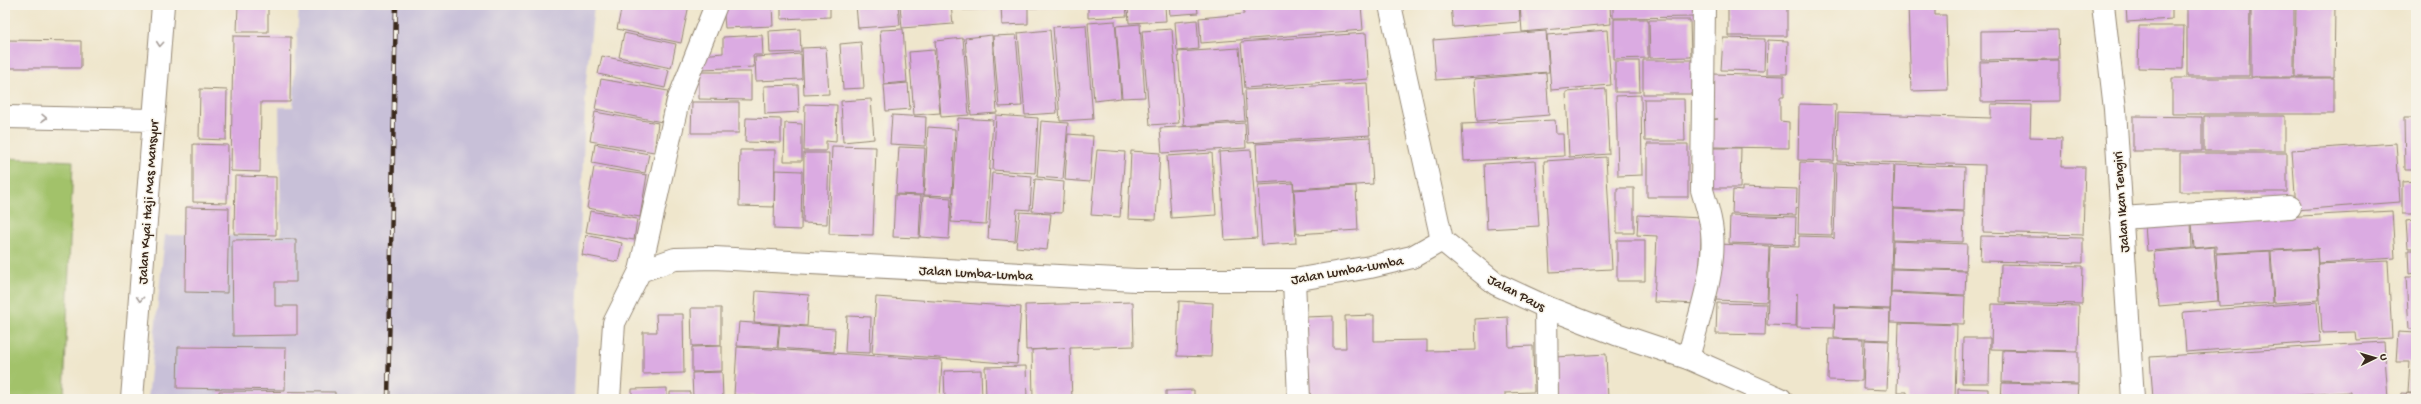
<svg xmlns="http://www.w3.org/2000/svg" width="2421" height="404" viewBox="0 0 2421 404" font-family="'Gochi Hand',sans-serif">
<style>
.industrial{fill:#c8c0d8}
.green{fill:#a2c26b;stroke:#6e7644}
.building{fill:#dbabe2}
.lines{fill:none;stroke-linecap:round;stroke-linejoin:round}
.street-casing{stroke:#958875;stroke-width:24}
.secondary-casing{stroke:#958875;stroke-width:24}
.street{stroke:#fff;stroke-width:22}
.secondary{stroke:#fff;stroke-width:22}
.rail-casing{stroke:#3b2a1e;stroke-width:4.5}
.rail{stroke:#f7f3e8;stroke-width:3;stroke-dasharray:9;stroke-linecap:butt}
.oneway{stroke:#a79f9a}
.labels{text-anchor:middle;stroke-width:3;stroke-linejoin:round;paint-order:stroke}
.street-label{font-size:14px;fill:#3b2a1e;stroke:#f7f3e8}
</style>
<rect width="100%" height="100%" fill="#f7f3e8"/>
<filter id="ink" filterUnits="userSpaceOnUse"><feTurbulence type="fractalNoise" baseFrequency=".025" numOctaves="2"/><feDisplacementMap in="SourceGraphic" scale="8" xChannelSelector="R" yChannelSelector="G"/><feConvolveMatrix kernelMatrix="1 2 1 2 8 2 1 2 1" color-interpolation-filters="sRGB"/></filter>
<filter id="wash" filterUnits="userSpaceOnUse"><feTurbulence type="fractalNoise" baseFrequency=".012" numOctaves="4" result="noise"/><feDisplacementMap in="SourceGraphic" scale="16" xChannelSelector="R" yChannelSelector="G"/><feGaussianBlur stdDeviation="0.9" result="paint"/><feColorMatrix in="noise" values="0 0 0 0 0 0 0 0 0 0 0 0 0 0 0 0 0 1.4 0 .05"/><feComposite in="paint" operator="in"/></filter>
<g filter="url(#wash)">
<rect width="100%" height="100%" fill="#efe6cc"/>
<path class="industrial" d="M299,5H594L586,81L574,399H148L165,235L281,236L279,107H293Z"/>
<path class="green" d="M5,158L73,161L64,399H5Z"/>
<g id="blocks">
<path class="building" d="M238,5H268V32H237Z
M622,5H689L681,43L617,29Z
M723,5H772L773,26L725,28Z
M781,5H830V17L781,19Z
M856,5H898L900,25L858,28Z
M900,5H951L953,24L902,28Z
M962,5H997L998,9L963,10Z
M1001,5H1028V24L1002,25Z
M1030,5H1062L1063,7L1030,8Z
M1088,5H1126L1127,16L1088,18Z
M1128,5H1165L1166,21L1129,23Z
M1169,5H1197L1198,13L1170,15Z
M1244,5H1361L1363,30L1201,43L1199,18L1244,14Z
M1451,5H1519L1520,22L1453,27Z
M1520,5H1610L1611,24L1522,32Z
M1613,5H1698V17L1613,18Z
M1728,5H1787V36H1728Z
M1908,5H1935V15H1946L1948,90L1911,91Z
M2126,5H2172V19L2127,22Z
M2187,5H2250L2249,76H2187Z
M2251,5H2294V77H2251Z
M2296,5H2335L2334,77H2295Z
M1614,19H1648V58L1614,59Z
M1197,20L1199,49L1177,51L1175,22Z
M1649,20H1690L1691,57L1650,58Z
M1115,21L1121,98L1094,101L1088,23Z
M1140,24L1145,97L1122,98L1116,26Z
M1086,25L1093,119L1060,121L1053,27Z
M2139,26H2184L2183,69L2138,68Z
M800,29L801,52L770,53L769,31Z
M903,29L907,82L884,84L880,30Z
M1172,29L1179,123L1150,125L1142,31Z
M1050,30L1057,113L1025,115L1018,33Z
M1607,30L1611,85L1551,90L1547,35Z
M2058,30L2059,59L1981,60V31Z
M1546,31L1549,72L1436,80L1433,40Z
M624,33L676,44L671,68L619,57Z
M1366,33L1369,79L1245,88L1241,42Z
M762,35L763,55H753L754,67L701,69V55L723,53V37Z
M992,35L997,113L971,115L965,38Z
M1016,35L1022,106L999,107L993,36Z
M233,36L291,37L290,102H261L260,172L231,171Z
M963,38L969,115L941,117L935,41Z
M1723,38L1765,39L1764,71L1721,70Z
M5,40L81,41V68H5Z
M1768,40L1788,41L1787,74H1767Z
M861,42L864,88L843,89L840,44Z
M826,47L829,94L804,95L802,48Z
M1239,48L1245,121L1184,126L1178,52Z
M934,50L940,113L914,115L909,52Z
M801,54L802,79L756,81L755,57Z
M602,56L669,70L665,88L598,74Z
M1643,60H1698L1699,94H1643Z
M2059,60V101L1981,102L1980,62Z
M1615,61H1639L1640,92H1615Z
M699,72H751V100L699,99Z
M1546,73L1549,115L1477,121L1474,79Z
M1713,74L1784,76V97H1780V121L1789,122V148L1712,147V120L1718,119H1713Z
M2172,78H2334V114H2172Z
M601,79L668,91L662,122L595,109Z
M908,83L910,109L886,111L884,85Z
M1367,83L1370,135L1248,143L1245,90Z
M798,85L799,112L765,114L764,86Z
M200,89L227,90L226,140L199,139Z
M1606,89L1609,154L1569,157L1566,92Z
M1641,95L1642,175L1618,176L1616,96Z
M871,99L874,139L843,142L841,101Z
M1644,99H1684L1685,141H1645Z
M692,102H739V133H691Z
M805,104L837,105L836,142L826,141V151H804Z
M1799,104L1836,105L1834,161L1798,160Z
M1991,104L2031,105L2030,137L2062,138L2061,167H2085L2083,235L1983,232L1985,165L1837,161L1838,113L1991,118Z
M595,112L658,123L654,152L590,141Z
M892,115L926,117L925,146L890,144Z
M996,115L1038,118L1035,173L993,170Z
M2133,116L2202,117V151H2133Z
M2204,116H2285V151H2204Z
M746,118L781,119V143L745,142Z
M958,118L993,120L986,224L951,222Z
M2404,118H2416V170H2405Z
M1555,120L1556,134H1563L1564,156L1464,161L1462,124Z
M1041,121L1068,123L1063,179L1037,177Z
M785,123L802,124V161H784Z
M1245,123L1246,148L1162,153L1160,128Z
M928,127L955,129L952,196L924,195Z
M1068,134L1093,136L1090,182L1065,180Z
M1370,137L1373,184L1294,189L1293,181L1258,183L1256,144Z
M2396,143L2400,202L2296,210L2292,150Z
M193,144L228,145L227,203L193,202Z
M595,144L649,154L645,173L592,163Z
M1647,144H1688V197H1647Z
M832,146L876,147L873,235L829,234Z
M899,147L925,148L923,195L896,194Z
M1709,148H1741L1740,188H1708Z
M740,150H775L774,207L739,206Z
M1097,150L1125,152L1120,217L1091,215Z
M1251,150L1257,238L1225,240L1219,152Z
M1131,151L1160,153L1156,220L1128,219Z
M804,153H829L827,224L803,223Z
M1212,153L1216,215L1171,218L1167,156Z
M2180,153H2287V192H2180Z
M1606,157L1612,269L1550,272L1544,161Z
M1535,161L1539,226L1487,229L1484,164Z
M1800,162L1834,163L1832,235L1798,234Z
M1836,163L1894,165L1890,309L1835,307V303L1834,328L1797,327V293L1796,326L1767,325L1770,246L1799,247V236L1832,237L1834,239Z
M1895,165L1965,167L1964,211L1893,208Z
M594,167L647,175L640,217L587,208Z
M775,170L802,171L801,230L774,229Z
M992,173L1032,176L1030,210L1017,209L1015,241L988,239Z
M235,176L276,177V235L234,234Z
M1035,179L1064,182L1062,213L1032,211Z
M2416,181V214H2402V182Z
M1293,183L1296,243L1262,245L1258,185Z
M1356,186L1358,230L1297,234L1294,190Z
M1742,187L1797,189L1796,215L1732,213L1733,190L1742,191Z
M1617,188H1634V233H1617Z
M895,195L921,196L919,238L893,237Z
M923,196L951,198L949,239L920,237Z
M186,207L229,208L227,293L185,292Z
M1893,209L1964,212L1963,242L1893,240Z
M590,211L637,219L634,240L586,232Z
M2392,211L2395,258L2318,263L2317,249L2320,248H2317V246V248L2216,253V246L2194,248L2192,222Z
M1020,212L1051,214L1047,250L1016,247Z
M1638,215L1702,218L1698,304L1654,302L1657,236L1637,235Z
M1730,215L1796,217L1795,245L1729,243Z
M2416,220V248H2408L2406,221Z
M2191,222L2192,248L2147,251L2145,225Z
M586,235L622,243L618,262L582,255Z
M1981,236L2083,238V263L1980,261Z
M296,239V282H275V306H297V335L233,336L232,240Z
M1617,240H1645V281H1617Z
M1893,241L1967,244L1966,270L1892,268Z
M1717,244L1769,246L1767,302L1715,300Z
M2214,247L2218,301L2159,306L2154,252Z
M2317,249L2319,300L2274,303L2271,251Z
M2408,250H2416V273L2409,274Z
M2270,251L2273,303L2219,306L2216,254Z
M2388,261L2392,338L2356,340L2355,332L2322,333L2318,264Z
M2001,264L2083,266L2082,304L2000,302Z
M1892,269L1966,271L1965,295L1891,292Z
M2406,277H2416V329H2409Z
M756,291L809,295L807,326L754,322Z
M1891,293L1965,296L1964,324L1890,322Z
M876,297L1021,307L1017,364L872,353Z
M1179,301L1213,303L1211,357L1177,356Z
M1133,302L1134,346L1070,348L1072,399H1033L1032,350L1065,348L1026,350L1025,305Z
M2317,302L2320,342L2186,352L2183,312Z
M1717,303L1766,304L1765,335L1716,334Z
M1992,304L2079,306L2078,351L1991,349Z
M691,308H721V345L692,346Z
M1835,308L1890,310L1889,340L1834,338Z
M656,314H683L684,373L643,374V332H657Z
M1374,315V341L1427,340V351L1476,350L1475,319L1508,317L1509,347L1533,346L1534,392L1505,393V399H1308L1305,317L1333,316V348H1346L1345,316Z
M847,316L871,317L870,353L845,352Z
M739,322L779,325L777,348L737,346Z
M1899,323L1957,325L1955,399H1907V392H1897Z
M780,325L835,329L834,352L778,348Z
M2398,332L2416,333V393H2408L2410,362H2396Z
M1963,338H1990L1989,383H1962Z
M1829,339L1863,340L1862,381L1828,380Z
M1865,340L1889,341L1887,390L1863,389Z
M2384,342L2388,399H2350V392L2241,399H2153L2150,357Z
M722,346V371L692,372V347Z
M178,347L286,348L285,390L177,388Z
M737,347L942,360L940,399H797L734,395Z
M2003,350L2078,352V384L2002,382Z
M1606,354L1608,399H1556L1555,357Z
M1026,366L1027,399H986L985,367Z
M981,370L982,399H945L944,371Z
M722,372L723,399H693L692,373Z
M2002,383L2078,385L2077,399H2001Z
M667,388V399H632V389Z
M1958,388L1988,389V399H1958Z
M1194,390V399H1166V391Z
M219,391L335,392V399H219Z
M670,392H690V399H670Z
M2401,393L2416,394V399H2400Z"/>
</g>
</g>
<g filter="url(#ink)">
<use href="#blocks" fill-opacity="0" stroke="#958875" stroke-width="1"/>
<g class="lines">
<g class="street-casing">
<path id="street" d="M2121,218L2290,207
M640,271L678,101L716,5
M1294,280L1299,399
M1546,307L1547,399
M1688,358C1698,320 1716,271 1712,232C1711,217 1706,204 1702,190L1704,5"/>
</g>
<g class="secondary-casing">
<path id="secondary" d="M1390,5L1442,240L1496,284L1546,307L1616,334L1688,358L1781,399
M2103,5L2115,109L2133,399
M5,117L153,120
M132,399L163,5
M609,399L614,323L640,271L675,259L714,258L1136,280H1294L1370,267L1412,257L1442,240"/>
</g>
<use href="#street" class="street"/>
<use href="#secondary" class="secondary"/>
<g class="rail-casing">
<path id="rail" d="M388,399L396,5"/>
</g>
<use href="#rail" class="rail"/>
</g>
<defs><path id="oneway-chevron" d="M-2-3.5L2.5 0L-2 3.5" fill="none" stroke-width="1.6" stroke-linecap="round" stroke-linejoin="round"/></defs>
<g class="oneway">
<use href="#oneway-chevron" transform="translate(160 44) rotate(95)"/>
<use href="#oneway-chevron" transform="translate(44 118) rotate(1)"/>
<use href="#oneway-chevron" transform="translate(140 299) rotate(94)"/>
</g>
</g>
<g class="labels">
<g class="street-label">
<text transform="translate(147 202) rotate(-86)" y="5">Jalan Kyai Haji Mas Mansyur</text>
<text transform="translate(2120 202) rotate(-94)" y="5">Jalan Ikan Tengiri</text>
<text transform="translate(1347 269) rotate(-10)" y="5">Jalan Lumba-Lumba</text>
<text transform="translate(976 272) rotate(3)" y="5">Jalan Lumba-Lumba</text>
<text transform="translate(1517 292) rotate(28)" y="5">Jalan Paus</text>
</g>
</g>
<rect width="2421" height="404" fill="none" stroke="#f7f3e8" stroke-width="20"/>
<g transform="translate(2375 358) rotate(85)" stroke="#f7f3e8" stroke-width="3" paint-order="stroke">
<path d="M0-3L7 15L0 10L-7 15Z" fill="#3b2a1e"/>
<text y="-6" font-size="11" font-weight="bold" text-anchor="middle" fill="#3b2a1e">U</text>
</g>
</svg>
